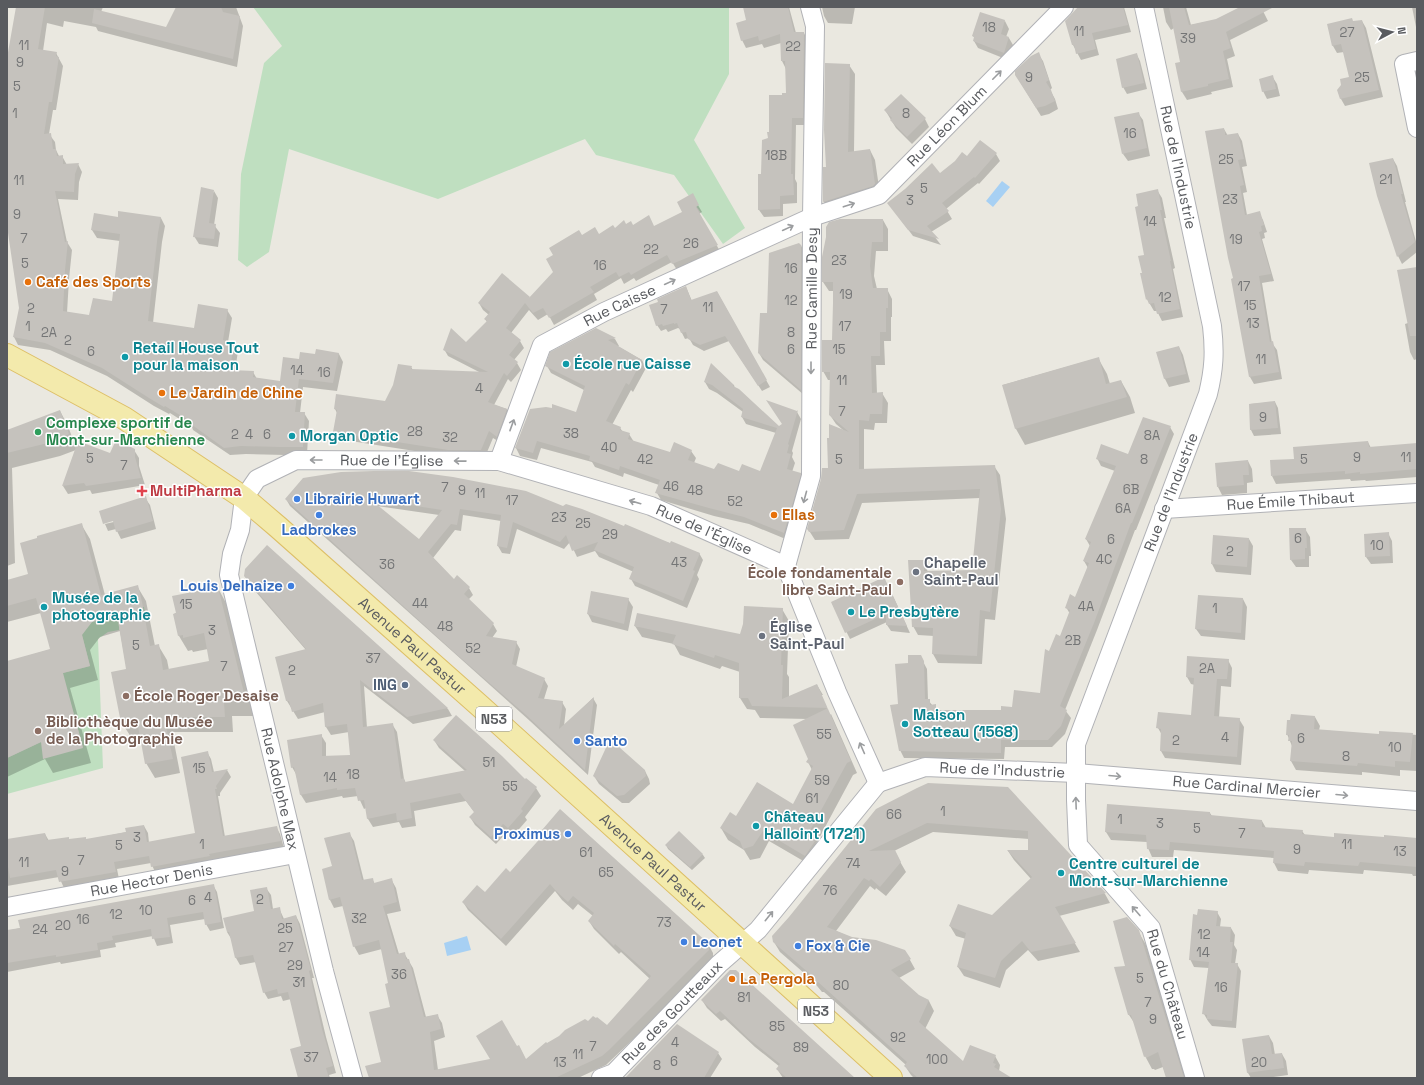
<svg xmlns="http://www.w3.org/2000/svg" width="1424" height="1085" viewBox="0 0 1424 1085" font-family="'Space Grotesk',sans-serif">
<style>
.green{fill:#bfdfc0}
.water{fill:#a7d0f3}
.shadow{fill:#0003;fill-rule:evenodd}
.building{fill:#c5c2bd;fill-rule:evenodd}
.lines{fill:none;stroke-linecap:round;stroke-linejoin:round}
.minor-casing{stroke:#b1b2b6;stroke-width:20}
.major-casing{stroke:#ddbf66;stroke-width:24}
.minor{stroke:#fff;stroke-width:18}
.major{stroke:#f3eaac;stroke-width:22}
.oneway{stroke:#9b9d9f}
.food-dot{fill:#e8710a;stroke:#fff;stroke-width:1.5}
.culture-dot{fill:#0f9aa8;stroke:#fff;stroke-width:1.5}
.leisure-dot{fill:#2e9e5b;stroke:#fff;stroke-width:1.5}
.health-dot{fill:#e0444e;stroke:#fff;stroke-width:1.5}
.shop-dot{fill:#3f7fe0;stroke:#fff;stroke-width:1.5}
.worship-dot{fill:#6b7280;stroke:#fff;stroke-width:1.5}
.education-dot{fill:#8d6e63;stroke:#fff;stroke-width:1.5}
.service-dot{fill:#5c6f8a;stroke:#fff;stroke-width:1.5}
.labels{text-anchor:middle;stroke-width:3;stroke-linejoin:round;paint-order:stroke}
.number-label{font-size:13px;fill:#747576}
.shield{fill:#fff;stroke:#8b8c8f;stroke-width:1}
.shield-label{font-size:14px;font-weight:bold;fill:#595b5f}
.street-label{font-size:15px;fill:#595b5f;stroke:#fff}
.food-label{font-size:15px;font-weight:bold;fill:#c56008;stroke:#fff;text-anchor:start}
.culture-label{font-size:15px;font-weight:bold;fill:#0d838f;stroke:#fff;text-anchor:start}
.leisure-label{font-size:15px;font-weight:bold;fill:#27864d;stroke:#fff;text-anchor:start}
.health-label{font-size:15px;font-weight:bold;fill:#be3a42;stroke:#fff;text-anchor:start}
.shop-label{font-size:15px;font-weight:bold;fill:#366cbe;stroke:#fff;text-anchor:start}
.worship-label{font-size:15px;font-weight:bold;fill:#5b616d;stroke:#fff;text-anchor:start}
.education-label{font-size:15px;font-weight:bold;fill:#785e54;stroke:#fff;text-anchor:start}
.service-label{font-size:15px;font-weight:bold;fill:#4e5e75;stroke:#fff;text-anchor:end}
</style>
<rect width="100%" height="100%" fill="#eae8e0"/>
<path class="green" d="M253,7H729V74L694,140L745,228L723,244L674,175L596,155L585,139L438,199L289,149L269,252L247,267L238,260L241,174L264,63L282,46Z
M144,607L146,621L119,628V630L108,632L98,639L103,768L7,794V758L41,742L83,747L66,687H9L90,666L81,631L92,622Z"/>
<path class="water" d="M1002,181L1010,187L993,207L986,201Z
M467,936L471,950L447,956L444,943Z"/>
<path class="shadow" d="M17,7H103L101,12L167,28L177,7H236L243,26L237,67L98,31L96,27L64,21L63,27L47,23L43,51L56,53L63,66L56,110H53L49,134L55,142L56,150L59,156H62L67,165L78,164L82,172L79,182L78,200L58,199L67,242L72,250L69,279L67,313L90,316L113,302L120,241L97,238L92,230L119,218H161L165,226L162,242L153,323L195,329L227,310L232,318L228,342L233,343L238,351L235,371L253,372L257,379L281,382L300,361L315,356L339,354L343,362L337,391L303,387L300,413H304L309,421L307,454L285,455L246,454L230,455L193,430L192,427L170,413L169,414L154,406L107,376L50,350L18,345L14,337L20,308L7,217V65Z
M744,7H789L796,33H804L808,41L807,125H796L795,179L797,183V203L783,204V216L764,217L759,210L762,175L770,133L783,96L787,94L786,69L782,61L781,43L764,48L762,44L746,48L742,40L748,21Z
M822,7H855L852,24L828,23L824,16Z
M1038,7H1061L1059,8Z
M1080,7H1124L1131,32L1095,40L1099,55L1081,60L1073,45Z
M1163,7H1186L1191,25L1216,20L1242,7H1261L1268,21L1230,40L1235,56L1227,59L1233,87L1211,92L1212,94L1187,100L1182,92L1181,63L1174,28L1171,30L1166,22Z
M1412,7H1417V28L1416,27Z
M1005,21L1009,29L1006,37L1009,38L1013,45L1008,60L978,48L974,41L975,38L973,36Z
M1362,21L1366,28L1383,97L1345,106L1341,99L1338,90L1350,78L1344,52L1337,53L1333,46L1328,25Z
M1038,54L1043,61L1052,88L1050,90L1055,99L1058,109L1049,114L1041,116L1016,75Z
M1137,55L1140,61L1147,89L1127,94L1123,87Z
M849,65L855,74L854,152L870,150L875,160L880,194L830,212L824,202V168H827Z
M1272,76L1277,84L1280,96L1267,99L1263,91Z
M885,110L925,119L929,127L912,144L896,128Z
M1138,113L1143,120L1150,156L1128,161L1123,154Z
M1224,129L1228,136L1238,134L1242,141L1247,166L1242,167L1247,192L1243,193L1247,215L1259,213L1263,220L1267,232L1264,233L1265,238L1262,239L1274,281L1262,283L1272,343L1277,350L1282,379L1254,384L1250,377L1234,279Z
M996,154L1000,161L979,184L978,183L946,209L952,219L931,232L941,245L913,236L889,204L940,174L956,162L967,157Z
M1393,159L1397,166L1406,202H1405L1417,245V252L1402,264L1398,256L1378,196Z
M1157,190L1162,198L1166,218H1164L1175,268L1173,269L1183,317L1162,321L1157,311H1154L1147,299L1143,273L1146,256L1140,207Z
M214,191L218,198L214,225L220,233L218,247L199,244L194,236Z
M692,195L702,212L699,214L721,253L677,270L672,262L636,281L634,278L624,284L621,278L594,294L597,300L554,325L548,314L538,320L529,310L511,333L520,341L524,348L514,360L517,363L521,370L511,382L508,379L494,405L507,409L511,416L501,443L493,438L485,457H453L338,439L334,432L337,413L335,409L386,402L411,367L413,370L481,373L448,356L444,349L466,343L487,322L485,319L489,315L483,310L479,303L530,299L554,272L582,236L599,235L626,225L654,227L684,212Z
M883,220L888,229V251H876L874,276L877,289H887L892,299V317H891V341H884L885,365H876L877,394L882,393L888,403L887,423H875L874,430L864,429V470L994,466L1000,475L1006,519L995,620L985,619L982,664L938,663L933,654L934,636L918,635L913,626L923,561L928,572L973,571L980,498L862,503L849,539L815,540L808,529L843,430L836,424L830,415L831,380H828L823,371L833,341L834,291H829L823,282Z
M801,245L804,252V395L763,360L759,353L768,314Z
M1417,268V359L1414,360L1410,352L1405,324L1408,323Z
M686,287L692,301L717,292L770,387L762,391L729,341L704,351L693,345L689,338L685,339L680,329L678,328L668,332L666,329L661,331L657,325L660,302Z
M596,329L615,339L619,346H617L642,360L646,368L633,392L631,390L612,425L620,428L623,432L629,434L634,442L671,453L691,451L696,458L694,463L715,471L761,473L776,433L746,424L742,417L743,412L717,393L709,389L705,382L734,385L735,389L779,427L797,412L801,419L792,451L793,453L792,457L795,463L792,472L800,474L804,482L788,540L749,524L714,516L661,500L657,493L659,485L624,473L623,477L595,467L592,462L541,448L537,460L520,456L516,448L577,413L584,390L551,373L547,366Z
M1179,347L1183,355L1190,382L1169,387L1165,379L1158,352Z
M1098,358L1107,374L1110,384L1121,381L1130,397L1135,413L1025,445L1016,429L1003,385Z
M1275,402L1278,408L1281,434L1254,436L1251,430L1250,404Z
M60,411L68,426L76,448L111,454L134,450L139,458V466L145,485L92,494L90,490L68,494L63,486L76,450L60,456L12,468L15,563L7,566V431Z
M1170,427L1174,434L1136,530H1135L1097,630L1065,710L1071,718L1065,734L1052,747H1005L1004,759L904,758L900,750L899,705L910,664L920,656L927,669L928,700L933,706H935L938,711H1002L1013,708L1041,694L1049,652L1061,637L1070,614L1066,607L1076,598L1088,568L1084,561L1090,546L1086,539L1115,471L1101,466L1097,458L1129,455Z
M1368,442L1371,448L1417,444V477L1366,481L1365,480L1351,481L1350,479L1276,484L1272,476L1295,460Z
M1248,461L1252,469L1253,482L1247,483V493L1222,495L1218,487Z
M304,479L563,507L699,553L703,560L697,575L699,579L687,608L635,586L631,579L634,572L599,557L595,551L577,557L570,542L564,549L517,529L510,554L502,553L498,546L501,521L463,515L461,531L455,530L433,558L454,580L469,588L473,595L468,600L493,624L497,631L492,638L516,642L520,649L516,667L544,679L548,686L544,699L562,702L566,709L564,726L593,698L597,705L588,775L530,721L290,506L286,499ZM377,506L439,515L419,540Z
M145,498L150,505L156,529L121,539L116,529L108,531L105,524L118,521L117,519Z
M81,524L90,539L105,595L137,586L146,601L155,646L158,645L167,660L169,670L210,662L208,649L193,652L192,650L188,651L179,636L174,614L218,588L226,603L254,716H232L233,732H172L180,773L155,778L146,763L141,736L131,737L122,723L127,670L120,631L100,637L90,650L98,680L70,688L91,763L53,773L45,759L7,777V662L52,649L41,613L7,622V581L29,575Z
M1305,529L1310,537L1311,556H1309V567H1296L1291,560Z
M1388,533L1392,541L1393,563L1371,564L1366,557Z
M1249,539L1253,546L1251,575L1216,572L1212,564Z
M267,546L448,709L452,716L413,724L364,686L367,728L392,724L397,732L404,779L406,783L465,771L439,748L434,740L525,781L536,788L541,796L525,817L527,820L513,836L508,831L496,844L475,825L470,817L475,813L466,801L414,811L416,826L402,828L399,822L373,827L368,819L366,808L364,809L358,796L343,798L342,796L306,803L301,795L296,774L292,767L321,735L326,743V757L352,756L349,732L331,735L326,727L325,712L298,719L287,701L306,650L250,585L245,576Z
M888,585L910,633L891,631L887,625V622L850,639L832,603Z
M592,592L628,599L633,607L628,631L592,622L588,614Z
M1243,599L1247,607L1245,640L1201,636L1196,629Z
M782,609L789,621L787,674L789,677V697L817,685L823,695H821L830,715L831,714L857,773L853,775L816,844L821,853L812,866L769,841L760,858L750,860L744,850L728,840L721,828L736,817L794,805L812,770L808,762L809,759L808,719L760,718L755,710L747,709L740,698V672L722,666L720,669L680,655L674,644L642,637L635,626L740,635Z
M1228,660L1232,668L1231,687L1221,686L1219,718L1239,719L1244,727L1241,765L1165,758L1161,751L1162,735L1158,728L1192,716L1195,685L1191,684L1187,677Z
M1315,717L1320,726L1319,730L1380,735V732L1417,735V771L1400,770V776L1362,772V775L1296,770L1291,761L1292,746L1287,734Z
M207,752L211,759L214,772L227,770L231,777L220,793V796H218L225,837L276,827L280,834L284,848L156,874L151,863L117,869L119,879L64,888L59,877L7,886V843L45,834L49,841L86,840L127,832L144,826L148,833L149,843L196,834Z
M645,771L649,779L650,784L629,803H622L599,784L594,776Z
M1007,788L1105,894L1110,903L1059,916L1080,952L1038,961L1028,950L1006,970L1000,988L964,976L958,967L966,939L956,936L950,926L992,917L1031,879L1014,860L1008,851H1029V839L933,832L894,851L906,872L886,896L876,888L875,890L870,886L836,931L852,938L905,951L915,969L899,978L918,996L929,1001L934,1011L925,1029L963,1062L995,1056L1000,1065L999,1071L1010,1078H914L911,1075L905,1066L906,1065L824,992H822L813,981L780,952L774,942L877,810Z
M1210,813L1212,816L1262,821L1266,828L1302,831L1305,835L1335,838L1417,839V876H1413L1412,874L1364,870L1363,874L1309,870L1308,874L1278,871L1274,863V858L1174,850L1173,857H1152L1148,848L1147,842L1111,840L1106,832Z
M349,833L354,841L364,881L372,879L375,884L391,879L396,888L401,911L387,914L399,954L404,953L413,968L426,1017L437,1015L442,1023L445,1037L434,1041L438,1070L491,1060L517,1048L526,1060L546,1044L588,1023L607,1026L650,979L621,952L619,954L594,929L589,921L593,916L578,904L573,910L562,900L555,891L506,946L468,910L463,902L485,893L510,874L546,834L708,944L713,953V959L670,1004L606,1065L578,1078H370L382,1062L391,1007L389,984L382,949L359,955L354,946L343,906L334,908L330,900L333,867Z
M679,833L703,855L705,858L692,870L668,849L666,845Z
M213,885L217,892L224,928L210,931L206,924L205,919L170,925L173,943L157,946L153,936L115,943L116,947L100,950L101,957L61,964L60,962L7,972V931Z
M266,888L271,895L273,909L279,908L284,919L296,916L300,924L314,978H312L326,1037L336,1073L329,1075L330,1078H299L303,1046L291,999L283,1001L281,996L268,999L264,992L256,962L240,965L236,958L232,940L227,932L255,912Z
M1217,912L1221,919L1220,927L1231,928L1235,935L1234,945L1237,950L1235,964H1237L1241,971L1236,1028L1212,1026L1208,1021L1204,1014L1209,968L1194,967L1190,959L1198,916Z
M1138,931L1146,945L1187,1078H1167L1163,1067L1155,1070L1154,1069H1152L1145,1056L1135,1024L1129,1015L1126,967Z
M702,1000L854,1078H783L777,1069L780,1067L755,1047L725,1019L721,1021L707,1008Z
M677,1025L718,1053L722,1059L710,1078H628Z
M1269,1036L1273,1043L1275,1055L1282,1054L1286,1061L1288,1075L1267,1078H1251L1248,1073L1243,1040Z"/>
<path class="building" d="M16,7H45L38,49L57,52L56,56L59,57L52,102H49L44,134L51,133L53,149H56L57,156L63,155V164L79,163L75,174L74,192L55,191L65,242L68,241L65,270L63,311L89,315L93,298L112,301L120,234L91,230L94,213L118,217V211L161,217L158,233L148,321L194,328L198,304L228,309L223,340L234,342L230,370L254,371L253,377L280,381L283,357L299,359L300,352L315,354L316,349L339,353L333,383L299,379L295,412H305L303,447H280L241,446L224,448L188,422V420L165,406L164,407L149,398L102,368L45,343L13,337L19,308L7,226V58Z
M176,7H221L223,12L240,16L233,59L92,23L94,9L166,27Z
M743,7H788L794,32H804L803,118H792L791,174H793L794,195L780,196V209L758,210V174H761L762,140L768,138L767,132H769V95H782V93H786L785,61H781L780,34L759,41L758,36L741,41L736,23L746,20Z
M1078,7H1123L1128,25L1092,33L1096,49L1076,54L1074,45H1072L1065,21Z
M1169,7H1184L1189,25L1216,19L1240,7H1274L1226,32L1231,48L1223,51L1229,79L1208,84V86L1181,92L1175,63L1180,62Z
M980,12L1005,20L1001,34L1009,37L1004,53L973,41L974,37L972,36Z
M1352,18L1353,21L1362,20L1379,90L1340,99L1337,90L1341,85L1340,79L1349,77L1341,44L1332,46L1327,24Z
M1039,52L1049,80L1046,82L1051,90L1055,101L1045,106L1036,108L1015,75V71L1031,56Z
M1137,53L1144,83L1122,88L1116,59Z
M825,63L850,64L848,152L870,149L875,184L873,186L823,202V167H826L824,130Z
M1273,75L1276,89L1262,92L1259,79Z
M901,94L926,118L907,137L890,120L892,118L884,110Z
M1139,112L1147,148L1122,154L1114,117Z
M1224,128L1225,135L1238,133L1244,159L1238,160L1244,185L1240,186L1245,215L1260,211L1264,225L1261,226L1262,231L1259,232L1271,274L1259,276L1270,342L1273,341L1279,372L1249,377L1231,279L1233,278L1228,258L1205,131Z
M980,140L997,153L975,178L974,177L942,203L949,211L927,226L939,239L908,230L887,203L905,189L932,163L940,173L955,161L962,152L967,156Z
M1393,158L1403,194H1401L1415,242L1397,257L1377,196L1369,163Z
M201,187L214,190L209,223L216,224L214,239L193,237Z
M1158,189L1162,210H1160L1171,261H1170L1180,309L1157,314L1154,303L1149,304L1147,299L1146,300L1140,273H1142L1138,256L1144,255L1135,207L1138,206L1136,194Z
M693,193L699,205L696,207L718,245L672,264L667,255L631,275L629,272L619,277L616,272L590,287L594,292L549,318L543,308L533,313L525,303L506,328L521,340L509,355L518,362L507,376L504,373L488,402L507,409L497,437L489,431L481,450H448L333,432L337,410L334,409L336,394L385,401L393,385L398,364L412,366L411,369L488,372L443,350L451,328L466,342L487,321L484,319L490,312L478,303L502,273L530,297L528,299L553,272L546,259L553,255L549,248L579,230L582,235L595,227L599,234L613,225L615,228L624,220L626,224L631,221L633,225L649,215L654,226L682,212L677,202Z
M840,219H883V242H872L870,266L873,288H888V308H886V332H880V356H871L872,393L883,392L882,414H870L869,421L859,420V469L995,465L1001,509L990,612L980,610L977,656L932,654L933,628L912,627L908,560H924V571L972,570L980,489L857,494L844,530L809,532L807,529L821,479L822,468H828L827,438H829V424L849,432L829,415L830,372H822V340H832L833,303V282H822V257L826,237V227L829,222Z
M799,243L801,245V390L758,353L760,313H767L769,253Z
M1417,267V336H1410L1397,270Z
M686,286L691,300L717,291L767,380L758,386L725,336L700,345L688,339L686,332L681,333L677,323L674,324V323L663,326L662,324L656,326L649,305L658,302L657,299Z
M596,328L616,338L608,340L642,360L629,385L626,383L606,421L621,427L620,430L630,433L628,439L670,452L674,442L692,450L688,460L714,469L718,463L739,471L742,464L760,471L777,428L741,417L743,409L712,385L704,382L711,363L734,385L733,386L739,389L779,426L782,424L766,400L797,411L798,410L788,444L789,445L787,453L791,454L787,469L801,473V475L784,533L744,517L709,508L655,493L660,480L620,466L619,470L589,460L590,456L537,441L533,453L515,448L530,409L546,407L552,408V404L576,412L585,386L545,366L550,352Z
M1179,346L1186,374L1164,379L1156,352Z
M1099,357L1106,384L1121,380L1127,397L1015,429L1002,385Z
M1275,401L1278,428L1250,430L1249,404Z
M60,410L69,434L52,442L7,453V430Z
M1143,417L1171,426L1132,523H1131L1094,623L1060,706L1067,710L1061,726L1048,740H1001V753L899,751L890,705L898,704L895,664L908,663V655H921L924,661L925,699H930V705L936,704V710H1001V706L1012,707L1014,690L1040,693L1045,649L1049,651L1056,634L1060,636L1070,610L1065,608L1070,594L1075,597L1089,563L1083,561L1091,542L1085,539L1116,466L1096,459L1101,444L1128,454Z
M116,440L135,449V457L141,478L86,486L84,483L62,486L78,441L110,453Z
M1368,441L1369,447L1417,443V469L1360,474V472L1345,474V471L1271,476L1270,460L1294,459L1293,447Z
M1248,460L1249,475H1243L1244,485L1217,487L1215,463Z
M374,471H409L453,477L526,491L563,506L566,504L582,509L624,526L625,524L670,543L671,541L700,553L693,570L695,571L683,601L629,579L634,567L594,550L598,542L572,551L566,535L560,542L513,522L507,548L497,546L501,515L460,509L457,525L451,524L428,552L454,579L457,575L470,587L464,594L494,623L486,636L517,641L512,664L545,678L538,698L563,701L559,729L594,697L585,770L525,714L454,652L285,499L303,478L341,472ZM370,499L442,510L419,539Z
M146,496L153,521L116,532L113,521L103,524L99,511Z
M82,523L101,595L138,585L142,602L150,646L159,644L163,670L209,661L204,633L183,638V635L178,636L173,614L176,613L172,596L218,587L246,701L224,702L225,717H164L173,759L145,764L137,721L121,723L111,672L126,669L117,615L92,622L82,635L90,666L63,673L83,748L43,759L41,742L7,758V661L50,649L36,598L7,606V580L28,574L20,543L37,538V536Z
M1289,528H1306L1307,548H1305V559L1290,560Z
M1389,532L1390,556L1365,557L1364,534Z
M1213,535L1249,538L1247,567L1211,564Z
M267,545L448,708L407,717L360,680L363,727L393,723L401,779L404,778L405,782L467,770L433,740L456,715L502,756L525,779L526,778L537,787L521,809L523,811L508,828L503,824L491,837L469,817L474,812L460,793L410,803L412,818L397,821L396,813L367,819L364,800L358,801L355,788L337,790V788L300,795L294,767L291,768L287,740L322,734V756L350,755L347,724L325,727L323,703L292,712L289,701H286L275,657L306,649L244,576L245,569Z
M884,577L907,626L886,625V614L845,633L831,602Z
M591,591L629,598L624,624L587,614Z
M1198,595L1243,598L1241,633L1195,629Z
M744,606L783,608L781,665H783L782,699L817,684L851,761L847,763L807,836L815,841L805,856L763,831L753,846L743,849L740,841L720,828L730,812L736,816L757,782L793,804L813,766L806,762L808,759L793,725L828,708L752,706L748,698H739V663L715,655L714,658L672,644L676,635L634,626L637,613L740,634L743,624Z
M1187,656L1229,659L1227,679H1217L1214,716L1240,718L1237,757L1160,751L1161,729L1156,728L1158,712L1191,715L1194,678L1186,677Z
M1291,714L1315,716L1314,729L1379,734V731L1413,733L1410,762L1395,761V767L1358,763L1357,766L1290,761L1292,741H1288L1289,735H1286L1287,720H1290Z
M610,739L645,770L646,776L624,795L617,796L593,776Z
M208,751L212,772L228,769L216,786L217,789H215L223,836L277,826L281,841L225,851L209,854L210,856L151,867L149,856L114,862L116,872L59,882L56,870L10,878L8,867L7,868V839L45,833L47,840L69,837V839L86,837V839L126,832L125,828L144,825L147,842L195,833L181,757Z
M928,783L1008,787L1106,893L1055,907L1076,943L1031,952L1022,941L1001,961L995,978L957,967L966,933L949,926L958,904L992,915L1032,877L1007,850H1028V831L927,823L869,851L895,850L901,862L880,887L871,879L869,881L864,878L827,927L852,937L876,940L905,950L911,959L891,970L919,995L929,1000L919,1022L963,1061L970,1045L996,1055L993,1063L996,1064L994,1067L1012,1078H918L904,1066L907,1062L818,982L816,983L809,976L810,974L773,942L772,936L789,917L876,809L917,788Z
M1107,804L1210,812V815L1262,820V827L1303,830L1302,834L1334,837V833L1384,837V835L1417,838V867L1360,862L1358,866L1305,862L1304,866L1273,863L1274,851L1170,842L1169,850L1147,849L1146,835L1105,832Z
M560,809L709,944V950L609,1050L602,1056L555,1078H369L365,1066L381,1062L369,1012L390,1007L385,984L388,983L379,940L353,947L340,897L329,900L322,869L332,866L324,838L350,832L362,880L373,878L374,883L392,878L397,902L383,906L397,954L405,952L406,959H409L424,1017L438,1014L441,1029L430,1032L434,1070L490,1059L476,1036L502,1020L517,1046L519,1045L526,1059L546,1042L547,1043L559,1036L565,1030L585,1019L588,1021L593,1016L596,1018L597,1017L607,1025L651,976L615,944L614,946L588,921L594,913L573,896L568,902L556,891L550,884L501,939L462,902L477,885L485,892L506,868L510,872L545,833L542,830Z
M679,831L703,854L690,867L665,845Z
M214,884L221,922L205,925L203,912L167,918L170,937L152,939L151,929L112,936L113,940L97,943L98,950L56,957V955L7,963V930L20,928L18,920Z
M267,887L271,909L280,907L282,919L296,915L311,970L309,971L322,1029L333,1066L326,1068L329,1078H298L290,1049L301,1046L288,992L278,994L277,989L263,993L253,955L235,958L229,932H227L223,918L254,911L250,890Z
M1198,909L1218,911L1216,926L1231,927L1230,942H1233L1231,963H1238L1232,1021L1207,1019V1015L1202,1014L1209,962L1189,960L1193,914L1197,915Z
M1127,917L1139,930L1184,1078H1166L1158,1052L1146,1058V1056L1144,1057L1131,1015H1128L1114,967L1125,966L1113,921Z
M730,970H736L855,1078H787L776,1069L780,1064L749,1039L720,1011L716,1014L701,1000Z
M677,1024L719,1052L704,1078H625Z
M1269,1035L1272,1054L1282,1053L1284,1068L1247,1073L1242,1039Z"/>
<g class="lines">
<g class="minor-casing">
<g id="minor">
<path id="s1" d="M1144,7L1212,326C1215,352 1214,369 1208,394L1076,744V800L1078,845L1151,928L1195,1078"/>
<path d="M1417,61L1404,64L1417,128"/>
<path id="s2" d="M499,461L542,345L604,312L812,217L879,195L1064,7"/>
<path id="s3" d="M1164,509L1417,493"/>
<path id="s4" d="M786,566L811,476L812,217L815,26L810,7"/>
<path id="s5" d="M878,783L925,767L1076,773L1417,801"/>
<path id="s6" d="M7,907L295,854"/>
<path id="s7" d="M353,1078L324,971L229,575L232,554L240,530L244,498L257,479L296,460L499,461L651,506L786,566L837,692L878,783"/>
<path id="s8" d="M601,1078L614,1073L719,964L758,930L878,783"/>
</g>
</g>
<g class="major-casing">
<g id="major">
<path id="s9" d="M7,355L124,418L244,498L278,527L480,706L891,1078"/>
</g>
</g>
<use href="#minor" class="minor"/>
<use href="#major" class="major"/>
</g>
<defs><path id="oneway-shaft" d="M-6 0H5M1.5-3L5.5 0L1.5 3" fill="none" stroke-width="1.6" stroke-linecap="round" stroke-linejoin="round"/></defs>
<g class="oneway">
<use href="#oneway-shaft" transform="translate(997 75) rotate(-45)"/>
<use href="#oneway-shaft" transform="translate(849 205) rotate(-18)"/>
<use href="#oneway-shaft" transform="translate(788 228) rotate(-25)"/>
<use href="#oneway-shaft" transform="translate(670 282) rotate(-25)"/>
<use href="#oneway-shaft" transform="translate(811 368) rotate(90)"/>
<use href="#oneway-shaft" transform="translate(512 425) rotate(-70)"/>
<use href="#oneway-shaft" transform="translate(316 460) rotate(-180)"/>
<use href="#oneway-shaft" transform="translate(460 461) rotate(-179)"/>
<use href="#oneway-shaft" transform="translate(805 497) rotate(105)"/>
<use href="#oneway-shaft" transform="translate(635 502) rotate(-164)"/>
<use href="#oneway-shaft" transform="translate(862 748) rotate(-114)"/>
<use href="#oneway-shaft" transform="translate(1115 776) rotate(5)"/>
<use href="#oneway-shaft" transform="translate(1342 795) rotate(5)"/>
<use href="#oneway-shaft" transform="translate(1076 803) rotate(-92)"/>
<use href="#oneway-shaft" transform="translate(1136 911) rotate(-131)"/>
<use href="#oneway-shaft" transform="translate(769 916) rotate(-51)"/>
</g>
<g class="food-dot">
<circle cx="28" cy="282" r="4"/>
<circle cx="162" cy="393" r="4"/>
<circle cx="774" cy="515" r="4"/>
<circle cx="732" cy="979" r="4"/>
</g>
<g class="culture-dot">
<circle cx="125" cy="357" r="4"/>
<circle cx="566" cy="364" r="4"/>
<circle cx="292" cy="436" r="4"/>
<circle cx="44" cy="607" r="4"/>
<circle cx="851" cy="612" r="4"/>
<circle cx="905" cy="724" r="4"/>
<circle cx="756" cy="826" r="4"/>
<circle cx="1061" cy="873" r="4"/>
</g>
<circle class="leisure-dot" cx="38" cy="432" r="4"/>
<path class="health-dot" d="M140 485h4v4h4v4h-4v4h-4v-4h-4v-4h4z"/>
<g class="shop-dot">
<circle cx="297" cy="499" r="4"/>
<circle cx="319" cy="515" r="4"/>
<circle cx="291" cy="586" r="4"/>
<circle cx="577" cy="741" r="4"/>
<circle cx="568" cy="834" r="4"/>
<circle cx="684" cy="942" r="4"/>
<circle cx="798" cy="946" r="4"/>
</g>
<g class="worship-dot">
<circle cx="916" cy="572" r="4"/>
<circle cx="762" cy="636" r="4"/>
</g>
<g class="education-dot">
<circle cx="900" cy="582" r="4"/>
<circle cx="126" cy="696" r="4"/>
<circle cx="38" cy="731" r="4"/>
</g>
<circle class="service-dot" cx="405" cy="685" r="4"/>
<g class="labels">
<g class="number-label">
<text x="989" y="32">18</text>
<text x="1079" y="36">11</text>
<text x="1347" y="37">27</text>
<text x="1188" y="43">39</text>
<text x="24" y="50">11</text>
<text x="793" y="51">22</text>
<text x="20" y="67">9</text>
<text x="1029" y="82">9</text>
<text x="1362" y="82">25</text>
<text x="17" y="91">5</text>
<text x="15" y="118">1</text>
<text x="906" y="118">8</text>
<text x="1130" y="138">16</text>
<text x="776" y="160">18B</text>
<text x="1226" y="164">25</text>
<text x="1386" y="184">21</text>
<text x="19" y="185">11</text>
<text x="924" y="193">5</text>
<text x="1230" y="204">23</text>
<text x="910" y="205">3</text>
<text x="17" y="219">9</text>
<text x="1150" y="226">14</text>
<text x="24" y="243">7</text>
<text x="1236" y="244">19</text>
<text x="691" y="248">26</text>
<text x="651" y="254">22</text>
<text x="839" y="265">23</text>
<text x="25" y="268">5</text>
<text x="600" y="270">16</text>
<text x="791" y="273">16</text>
<text x="1244" y="291">17</text>
<text x="846" y="299">19</text>
<text x="1165" y="302">12</text>
<text x="791" y="305">12</text>
<text x="1250" y="310">15</text>
<text x="708" y="312">11</text>
<text x="31" y="313">2</text>
<text x="664" y="314">7</text>
<text x="1253" y="328">13</text>
<text x="28" y="331">1</text>
<text x="845" y="331">17</text>
<text x="49" y="337">2A</text>
<text x="791" y="337">8</text>
<text x="68" y="345">2</text>
<text x="791" y="354">6</text>
<text x="839" y="354">15</text>
<text x="91" y="356">6</text>
<text x="1261" y="364">11</text>
<text x="297" y="375">14</text>
<text x="324" y="377">16</text>
<text x="842" y="385">11</text>
<text x="479" y="393">4</text>
<text x="842" y="416">7</text>
<text x="1263" y="422">9</text>
<text x="415" y="436">28</text>
<text x="571" y="438">38</text>
<text x="235" y="439">2</text>
<text x="249" y="439">4</text>
<text x="267" y="439">6</text>
<text x="1152" y="440">8A</text>
<text x="450" y="442">32</text>
<text x="609" y="452">40</text>
<text x="1357" y="462">9</text>
<text x="1406" y="462">11</text>
<text x="90" y="463">5</text>
<text x="645" y="464">42</text>
<text x="839" y="464">5</text>
<text x="1144" y="464">8</text>
<text x="1304" y="464">5</text>
<text x="124" y="470">7</text>
<text x="671" y="491">46</text>
<text x="445" y="492">7</text>
<text x="1131" y="494">6B</text>
<text x="462" y="495">9</text>
<text x="695" y="495">48</text>
<text x="480" y="498">11</text>
<text x="512" y="505">17</text>
<text x="735" y="506">52</text>
<text x="1123" y="513">6A</text>
<text x="559" y="522">23</text>
<text x="583" y="528">25</text>
<text x="610" y="539">29</text>
<text x="1298" y="543">6</text>
<text x="1111" y="544">6</text>
<text x="1377" y="550">10</text>
<text x="1230" y="556">2</text>
<text x="1104" y="564">4C</text>
<text x="679" y="567">43</text>
<text x="387" y="569">36</text>
<text x="420" y="608">44</text>
<text x="186" y="609">15</text>
<text x="1086" y="611">4A</text>
<text x="1215" y="613">1</text>
<text x="445" y="631">48</text>
<text x="212" y="635">3</text>
<text x="1073" y="645">2B</text>
<text x="136" y="650">5</text>
<text x="473" y="653">52</text>
<text x="373" y="663">37</text>
<text x="224" y="671">7</text>
<text x="1207" y="673">2A</text>
<text x="292" y="675">2</text>
<text x="824" y="739">55</text>
<text x="1225" y="742">4</text>
<text x="1301" y="743">6</text>
<text x="1176" y="745">2</text>
<text x="1395" y="752">10</text>
<text x="1346" y="761">8</text>
<text x="489" y="767">51</text>
<text x="199" y="773">15</text>
<text x="353" y="779">18</text>
<text x="330" y="782">14</text>
<text x="822" y="785">59</text>
<text x="510" y="791">55</text>
<text x="812" y="803">61</text>
<text x="943" y="816">1</text>
<text x="894" y="819">66</text>
<text x="1120" y="824">1</text>
<text x="1160" y="828">3</text>
<text x="1197" y="833">5</text>
<text x="1242" y="838">7</text>
<text x="137" y="842">3</text>
<text x="202" y="849">1</text>
<text x="1347" y="849">11</text>
<text x="119" y="850">5</text>
<text x="1297" y="854">9</text>
<text x="1400" y="856">13</text>
<text x="586" y="857">61</text>
<text x="81" y="865">7</text>
<text x="24" y="867">11</text>
<text x="853" y="868">74</text>
<text x="65" y="876">9</text>
<text x="606" y="877">65</text>
<text x="830" y="895">76</text>
<text x="208" y="902">4</text>
<text x="260" y="904">2</text>
<text x="192" y="905">6</text>
<text x="146" y="915">10</text>
<text x="116" y="919">12</text>
<text x="359" y="923">32</text>
<text x="83" y="924">16</text>
<text x="664" y="927">73</text>
<text x="63" y="930">20</text>
<text x="285" y="933">25</text>
<text x="40" y="934">24</text>
<text x="1204" y="939">12</text>
<text x="286" y="952">27</text>
<text x="1203" y="957">14</text>
<text x="295" y="970">29</text>
<text x="399" y="979">36</text>
<text x="1140" y="983">5</text>
<text x="299" y="987">31</text>
<text x="841" y="990">80</text>
<text x="1221" y="992">16</text>
<text x="744" y="1002">81</text>
<text x="1148" y="1007">7</text>
<text x="1153" y="1024">9</text>
<text x="777" y="1031">85</text>
<text x="898" y="1042">92</text>
<text x="675" y="1047">4</text>
<text x="593" y="1051">7</text>
<text x="801" y="1052">89</text>
<text x="578" y="1059">11</text>
<text x="311" y="1062">37</text>
<text x="937" y="1064">100</text>
<text x="674" y="1066">6</text>
<text x="560" y="1067">13</text>
<text x="1259" y="1067">20</text>
<text x="657" y="1070">8</text>
</g>
<g class="shield">
<rect x="476" y="707" width="36" height="24" rx="3"/>
<rect x="798" y="999" width="36" height="24" rx="3"/>
</g>
<g class="shield-label">
<text x="494" y="724">N53</text>
<text x="816" y="1016">N53</text>
</g>
<g class="street-label">
<text dy="5" stroke="none"><textPath href="#s2" startOffset="590">Rue Léon Blum</textPath></text>
<text dy="5" stroke="none"><textPath href="#s1" startOffset="164">Rue de l'Industrie</textPath></text>
<text dy="5" stroke="none"><textPath href="#s4" startOffset="281">Rue Camille Desy</textPath></text>
<text dy="5" stroke="none"><textPath href="#s2" startOffset="211">Rue Caisse</textPath></text>
<text dy="5" stroke="none"><textPath href="#s7" startOffset="759">Rue de l'Église</textPath></text>
<text transform="translate(1171 492) rotate(-69)" y="5">Rue de l'Industrie</text>
<text dy="5" stroke="none"><textPath href="#s3" startOffset="127">Rue Émile Thibaut</textPath></text>
<text dy="5" stroke="none"><textPath href="#s7" startOffset="1083">Rue de l'Église</textPath></text>
<text dy="5" stroke="none"><textPath href="#s9" startOffset="501">Avenue Paul Pastur</textPath></text>
<text dy="5" stroke="none"><textPath href="#s5" startOffset="127">Rue de l'Industrie</textPath></text>
<text dy="5" stroke="none"><textPath href="#s5" startOffset="372">Rue Cardinal Mercier</textPath></text>
<text transform="translate(280 789) rotate(77)" y="5">Rue Adolphe Max</text>
<text dy="5" stroke="none"><textPath href="#s9" startOffset="825">Avenue Paul Pastur</textPath></text>
<text dy="5" stroke="none"><textPath href="#s6" startOffset="147">Rue Hector Denis</textPath></text>
<text dy="5" stroke="none"><textPath href="#s1" startOffset="1039">Rue du Château</textPath></text>
<text dy="5" stroke="none"><textPath href="#s8" startOffset="98">Rue des Goutteaux</textPath></text>
</g>
<g class="food-label">
<text x="36" y="287">Café des Sports</text>
<text x="170" y="398">Le Jardin de Chine</text>
<text x="782" y="520">Ellas</text>
<text x="740" y="984">La Pergola</text>
</g>
<g class="culture-label">
<text x="133" y="353">Retail House Tout<tspan x="133" dy="17">pour la maison</tspan></text>
<text x="574" y="369">École rue Caisse</text>
<text x="300" y="441">Morgan Optic</text>
<text x="52" y="603">Musée de la<tspan x="52" dy="17">photographie</tspan></text>
<text x="859" y="617">Le Presbytère</text>
<text x="913" y="720">Maison<tspan x="913" dy="17">Sotteau (1568)</tspan></text>
<text x="764" y="822">Château<tspan x="764" dy="17">Halloint (1721)</tspan></text>
<text x="1069" y="869">Centre culturel de<tspan x="1069" dy="17">Mont-sur-Marchienne</tspan></text>
</g>
<g class="leisure-label">
<text x="46" y="428">Complexe sportif de<tspan x="46" dy="17">Mont-sur-Marchienne</tspan></text>
</g>
<g class="health-label">
<text x="150" y="496">MultiPharma</text>
</g>
<g class="shop-label">
<text x="305" y="504">Librairie Huwart</text>
<text x="319" y="535" text-anchor="middle">Ladbrokes</text>
<text x="283" y="591" text-anchor="end">Louis Delhaize</text>
<text x="585" y="746">Santo</text>
<text x="560" y="839" text-anchor="end">Proximus</text>
<text x="692" y="947">Leonet</text>
<text x="806" y="951">Fox &amp; Cie</text>
</g>
<g class="worship-label">
<text x="924" y="568">Chapelle<tspan x="924" dy="17">Saint-Paul</tspan></text>
<text x="770" y="632">Église<tspan x="770" dy="17">Saint-Paul</tspan></text>
</g>
<g class="education-label">
<text x="892" y="578" text-anchor="end">École fondamentale<tspan x="892" dy="17">libre Saint-Paul</tspan></text>
<text x="134" y="701">École Roger Desaise</text>
<text x="46" y="727">Bibliothèque du Musée<tspan x="46" dy="17">de la Photographie</tspan></text>
</g>
<g class="service-label">
<text x="397" y="690">ING</text>
</g>
</g>
<rect width="1424" height="1085" fill="none" stroke="#595b5f" stroke-width="16"/>
<g transform="translate(1392 32) rotate(83)" stroke="#ffffff" stroke-width="3" paint-order="stroke">
<path d="M0-3L7 15L0 10L-7 15Z" fill="#595b5f"/>
<text y="-6" font-size="11" font-weight="bold" text-anchor="middle" fill="#595b5f">N</text>
</g>
</svg>
